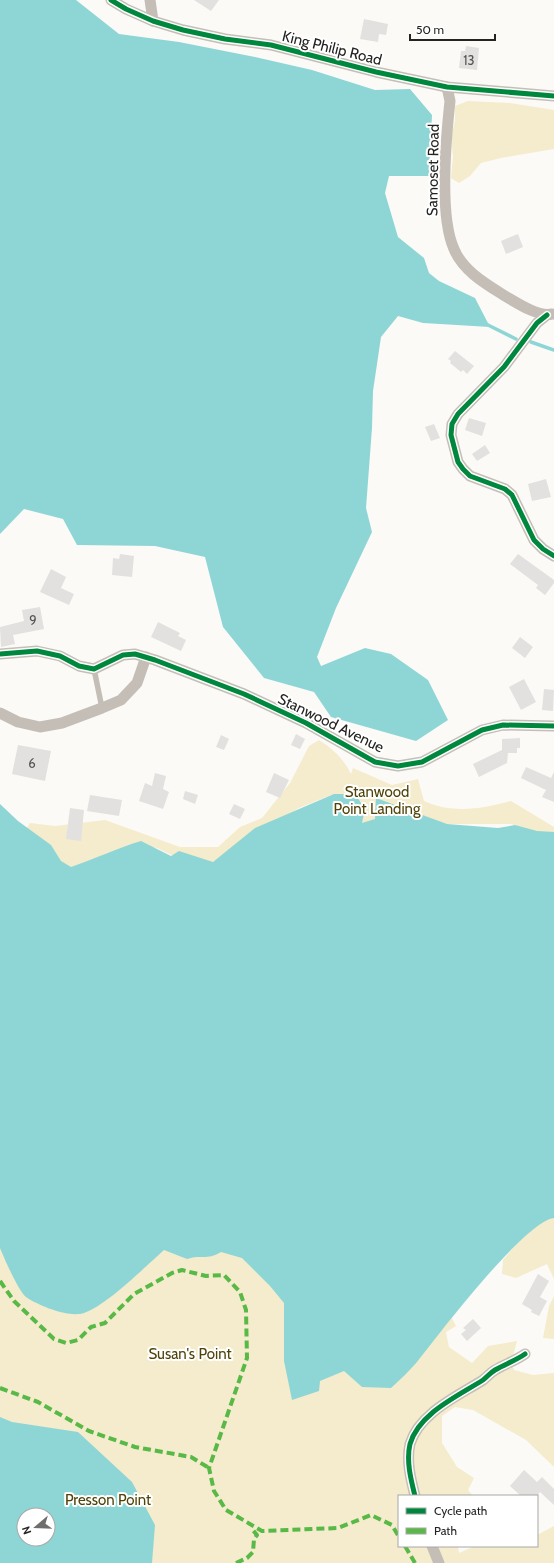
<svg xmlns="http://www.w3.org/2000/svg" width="554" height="1563" font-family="Cabin,sans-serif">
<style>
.green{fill:#f4eccc;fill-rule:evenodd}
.water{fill:#8ed6d5;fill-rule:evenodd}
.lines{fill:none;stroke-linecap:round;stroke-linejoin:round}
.stream{stroke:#8ed6d5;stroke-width:3.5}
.building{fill:#e2e1df}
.lane{stroke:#c5beb6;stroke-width:5.5}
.street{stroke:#c5beb6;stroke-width:11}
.quiet{stroke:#58b947;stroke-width:4;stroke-dasharray:8 4;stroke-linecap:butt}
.cycleway-casing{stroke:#fff;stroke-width:8}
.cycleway{stroke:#00873e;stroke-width:5}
.labels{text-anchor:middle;stroke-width:4;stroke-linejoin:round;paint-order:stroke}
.number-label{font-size:13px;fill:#535250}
.street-label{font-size:15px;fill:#232321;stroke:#fff}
.park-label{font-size:15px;fill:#504307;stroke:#fff}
</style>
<rect width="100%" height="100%" fill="#fbfaf7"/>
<g class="green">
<polygon points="468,101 510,103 554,110 554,149 501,158 481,163 470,176 459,183 451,178 453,156 451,137 455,121 455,106"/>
<path d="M319,740C334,750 343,758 351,774L353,768L392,785L418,779L424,801C453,814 481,809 511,801L554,827V833H541L511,824H359L343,803L331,795L299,808L213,862H186L157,848L134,845L66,869L22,836L30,823L55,826L105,820L180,847H218L240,827L262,818L290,783L309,746Z"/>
<path d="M0,1217L151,1250L224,1248L444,1303L456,1326L446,1332L449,1347L472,1363L488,1346L517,1341L511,1363L514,1370L533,1375L554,1373V1467L526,1440L473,1410L455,1407L442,1416V1443L457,1467L474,1478L468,1490L473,1496H399V1546H458L459,1553L475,1546H537V1535L554,1526V1563H0ZM24,1515H48V1539H24Z"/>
<path d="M554,1218V1279L547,1264L516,1278L502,1274L503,1260C516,1245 533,1221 554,1218Z"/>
<polygon points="554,1296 554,1339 543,1338 549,1306"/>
</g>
<g class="water">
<polygon points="0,0 76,0 119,34 179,42 255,57 312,70 375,90 410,89 432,115 429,176 389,176 385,193 398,237 424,258 429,273 439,281 475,298 490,327 423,323 398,316 381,337 373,391 372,428 366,508 372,532 336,608 317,657 321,666 365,648 391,654 428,680 448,720 416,741 331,717 314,692 264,678 223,627 205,557 155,546 77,545 63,519 24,509 0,534"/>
<path d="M334,794H355L365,809L362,823L375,819L376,798L447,824L498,828L515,825L537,831L554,832V1218C524,1222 439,1334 417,1362C409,1371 400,1380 391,1388L362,1387L344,1371L320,1381L319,1391L292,1400L284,1361V1303L270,1286L242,1258L221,1252C206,1261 202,1254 187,1259L164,1250C145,1267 107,1305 84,1313C69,1318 39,1306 26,1297C19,1292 4,1258 0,1248V804L18,821L51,845L61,861L71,867C95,859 117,848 141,841L171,856L179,851L213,862L255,828Z"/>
<path d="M0,1417L12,1422L78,1432L132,1482L155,1525L152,1563H0ZM24,1515H48V1539H24Z"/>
</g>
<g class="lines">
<g class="stream">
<polyline points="486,324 516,339"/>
<polyline points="531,342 554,350"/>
</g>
</g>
<g class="building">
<polygon points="194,0 219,0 211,11"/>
<polygon points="364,19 388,24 386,35 379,34 378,42 360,39"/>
<polygon points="466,46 479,48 477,70 459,68 461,51 465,51"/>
<polygon points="518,234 523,247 506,254 501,241"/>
<polygon points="455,351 474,366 467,374 463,370 461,372 450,363 451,361 448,359"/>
<polygon points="469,418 486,423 482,436 465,430"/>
<polygon points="434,424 440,438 431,441 425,427"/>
<polygon points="485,445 490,453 477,461 472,454"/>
<polygon points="546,479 551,497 532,501 528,484"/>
<polygon points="120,554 134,556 132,577 112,575 113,558 119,559"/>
<polygon points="518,554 554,580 554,583 545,595 536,588 538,585 510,564"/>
<polygon points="51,569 66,577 61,588 74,594 69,605 40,592"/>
<polygon points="40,607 44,629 13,635 15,644 1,647 0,627 24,621 22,610"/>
<polygon points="158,622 180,633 178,636 186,640 181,651 151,637"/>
<polygon points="520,637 533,647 525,658 512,648"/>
<polygon points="524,679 536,702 521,710 509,687"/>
<polygon points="544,689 554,690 553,711 542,710"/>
<polygon points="296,734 305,739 300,749 291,745"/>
<polygon points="221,735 229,739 224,750 216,747"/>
<polygon points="520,738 520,748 517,748 517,753 508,753 507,763 479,777 473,764 502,750 502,739"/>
<polygon points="18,745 51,751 45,781 12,774"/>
<polygon points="526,767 551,778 554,772 554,802 542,797 546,790 521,778"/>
<polygon points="155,773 166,776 163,789 169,792 163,809 139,801 145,783 152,786"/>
<polygon points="274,773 289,780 280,798 266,792"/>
<polygon points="185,791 198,795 195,804 183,799"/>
<polygon points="90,795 122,800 119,816 87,811"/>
<polygon points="234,804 245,809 240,819 229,814"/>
<polygon points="70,808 84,810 81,841 66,839"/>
<polygon points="538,1274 549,1281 540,1297 547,1301 539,1316 531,1312 532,1310 522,1304"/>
<polygon points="473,1319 481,1328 467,1341 461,1334 466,1330 463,1328"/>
<polygon points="524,1470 537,1482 542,1477 554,1489 554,1505 540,1492 537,1496 521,1496 510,1486"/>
</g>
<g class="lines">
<polyline class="lane" points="94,669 102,708"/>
<g class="street">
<polyline points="111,0 126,9 153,21 183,30 225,39 271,45 376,72 447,87 554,96"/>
<polyline points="150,0 153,21"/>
<path d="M447,87L450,101C446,138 439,216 454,249C463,271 486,284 505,296C517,303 538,317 552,314"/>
<polyline points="547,315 537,323 504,367 458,414 452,424 451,435 458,462 463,469 470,476 505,489 512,495 534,540 543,549 554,556"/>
<polyline points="0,654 37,651 60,656 79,666 94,669 123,655 135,654 155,660 244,694 306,723 375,762 398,766 422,762 482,730 503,725 554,726"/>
<polyline points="0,713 18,722 40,727 62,723 102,708 121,700 137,683 146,657"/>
<path d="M415,1496C411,1480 406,1461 410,1444C419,1413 458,1396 483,1380C487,1377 490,1373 495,1370C505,1364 515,1361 525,1354"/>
<polyline points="432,1546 439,1563"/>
</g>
<g class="quiet">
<polyline points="0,1281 14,1301 54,1339 66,1343 78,1340 91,1327 105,1323 134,1294 172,1273 182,1270 206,1276 224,1275 240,1292 246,1310 247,1358 209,1468 214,1491 226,1510 262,1531 338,1528 371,1515 392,1525 399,1537"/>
<polyline points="0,1388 38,1402 89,1431 135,1447 191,1457 209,1468"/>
<polyline points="405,1546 415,1563"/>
<polyline points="236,1563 247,1558 253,1552 254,1539 257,1535 251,1528"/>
</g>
<defs>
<g id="cycleway">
<polyline points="111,0 126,9 153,21 183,30 225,39 271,45 376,72 447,87 554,96"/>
<polyline points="547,315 537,323 504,367 458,414 452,424 451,435 458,462 463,469 470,476 505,489 512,495 534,540 543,549 554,556"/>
<polyline points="0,654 37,651 60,656 79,666 94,669 123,655 135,654 155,660 244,694 306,723 375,762 398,766 422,762 482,730 503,725 554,726"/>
<path d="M415,1496C411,1480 406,1461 410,1444C419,1413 458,1396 483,1380C487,1377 490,1373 495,1370C505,1364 515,1361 525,1354"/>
</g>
</defs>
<use href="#cycleway" class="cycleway-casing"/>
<use href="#cycleway" class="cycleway"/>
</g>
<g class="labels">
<g class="number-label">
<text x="469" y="65">13</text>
<text x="33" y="625">9</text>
<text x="32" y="768">6</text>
</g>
<g class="street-label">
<text transform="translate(332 48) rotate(14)" y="5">King Philip Road</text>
<text transform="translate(433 170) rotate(-89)" y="5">Samoset Road</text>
<text transform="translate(331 723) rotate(26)" y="5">Stanwood Avenue</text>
</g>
<g class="park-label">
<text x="377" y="797">Stanwood<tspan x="377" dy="17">Point Landing</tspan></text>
<text x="190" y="1359">Susan's Point</text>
<text x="108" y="1505">Presson Point</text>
</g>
</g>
<rect x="398" y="1495" width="140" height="52" fill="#ffffff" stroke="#a7a7a6"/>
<rect x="406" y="1508" width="20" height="6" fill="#00873e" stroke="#a7a7a6"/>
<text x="434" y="1515" font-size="12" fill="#232321">Cycle path</text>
<rect x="406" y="1528" width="20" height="6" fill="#58b947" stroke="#a7a7a6"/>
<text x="434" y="1535" font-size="12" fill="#232321">Path</text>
<g transform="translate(36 1527) rotate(251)"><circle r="19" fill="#ffffff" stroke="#a7a7a6"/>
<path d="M0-3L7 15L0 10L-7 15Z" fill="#6f6e6c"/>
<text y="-6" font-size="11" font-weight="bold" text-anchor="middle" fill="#232321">N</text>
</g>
<path d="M410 34v6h85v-6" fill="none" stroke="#232321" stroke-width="2"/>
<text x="416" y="34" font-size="12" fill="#232321" stroke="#ffffff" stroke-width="3" paint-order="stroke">50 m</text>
</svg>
